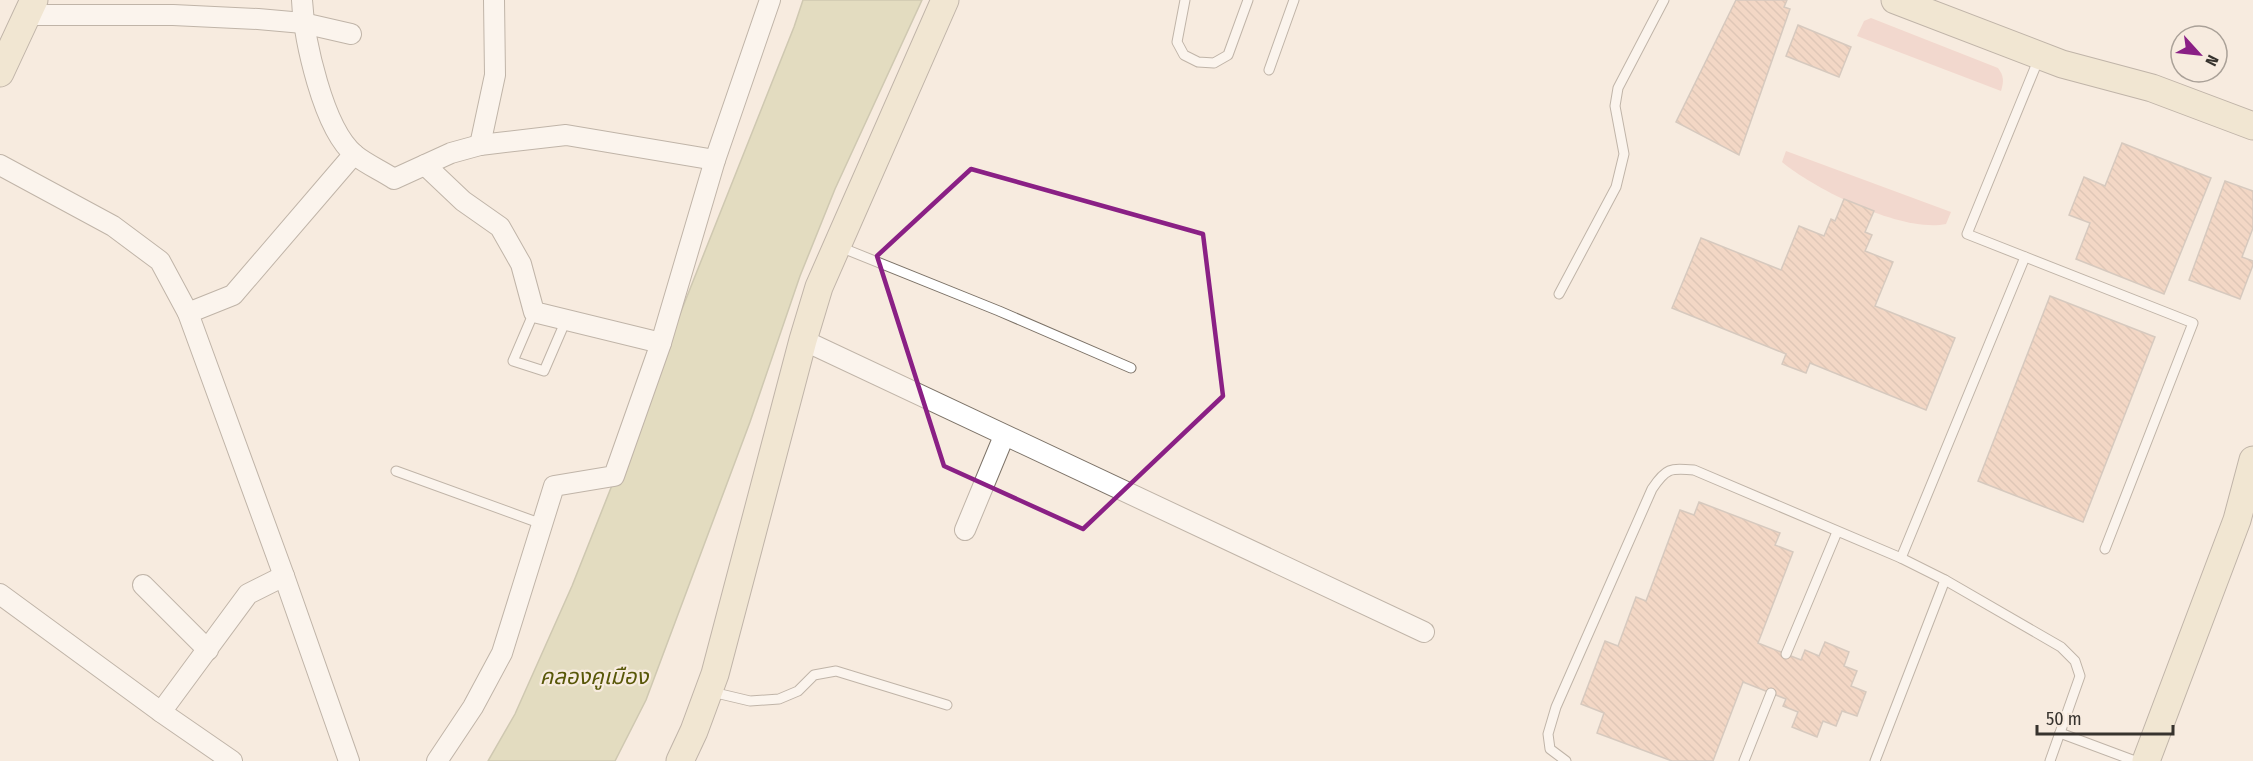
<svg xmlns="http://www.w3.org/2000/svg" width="2253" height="761" font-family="'Fira Sans Condensed','Noto Sans Thai',sans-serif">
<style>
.grass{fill:#ecc1ba}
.water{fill:#c9ca9b;stroke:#9d9d7a;stroke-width:1.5}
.building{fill:url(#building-back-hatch);stroke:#aea098;stroke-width:1.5}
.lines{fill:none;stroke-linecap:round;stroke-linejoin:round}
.lane-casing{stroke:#7c7267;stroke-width:11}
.street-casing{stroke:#7c7267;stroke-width:22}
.secondary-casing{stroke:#7c7267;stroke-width:29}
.lane{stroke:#fff;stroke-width:9}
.street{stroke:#fff;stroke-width:20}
.secondary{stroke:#e9dfc4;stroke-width:27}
.marked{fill:none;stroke:#8a2085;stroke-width:4.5;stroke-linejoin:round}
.labels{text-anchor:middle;stroke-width:4.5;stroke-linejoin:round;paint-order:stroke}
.water-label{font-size:22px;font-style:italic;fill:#585708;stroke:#f7ebdf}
</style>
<defs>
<pattern id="building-back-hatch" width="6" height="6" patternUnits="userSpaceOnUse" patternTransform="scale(1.5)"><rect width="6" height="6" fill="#edbfa6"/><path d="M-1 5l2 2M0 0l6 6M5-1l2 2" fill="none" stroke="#c19c88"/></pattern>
</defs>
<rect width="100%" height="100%" fill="#f7ebdf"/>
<g class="grass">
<path d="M1871,18L1998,68C2004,76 2004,81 2001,91L1857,36L1864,21Z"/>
<path d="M1786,151L1951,212L1946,224C1902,233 1816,190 1782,162Z"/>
</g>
<polygon class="water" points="803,0 922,0 835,189 800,276 750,422 646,700 615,761 488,761 515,714 572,586 794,27"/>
<g class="building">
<polygon points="1736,0 1787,0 1784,7 1790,9 1739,155 1676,122"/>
<polygon points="1798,25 1851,47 1839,77 1786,56"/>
<polygon points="2122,143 2211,178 2164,294 2076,259 2090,223 2069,215 2084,177 2105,186"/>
<polygon points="2225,181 2253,191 2253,228 2242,257 2253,261 2253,265 2240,299 2189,280"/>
<polygon points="1844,199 1874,211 1865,232 1872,235 1865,251 1893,262 1875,306 1955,338 1926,410 1810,363 1806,373 1782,364 1786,354 1672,308 1701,238 1781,270 1799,226 1824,236 1831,219 1835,221"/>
<polygon points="2050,296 2155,337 2083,522 1978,481"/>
<polygon points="1699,502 1780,533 1775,545 1793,552 1758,643 1801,660 1805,650 1819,656 1825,642 1849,652 1844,666 1857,671 1851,686 1866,692 1857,716 1842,711 1836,726 1823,721 1817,737 1792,727 1798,712 1783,706 1786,699 1743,682 1713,761 1672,761 1597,733 1604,713 1581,704 1605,641 1618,646 1636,597 1646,601 1680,510 1694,515"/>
</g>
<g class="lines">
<defs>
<g id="lane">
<polyline points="1185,0 1177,42 1184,55 1198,62 1214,63 1228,55 1248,0"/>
<polyline points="2039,58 1967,234 2193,323 2105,549"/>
<polyline points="1269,70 1294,0"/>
<polyline points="840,247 999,311 1131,368"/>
<polyline points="1559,294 1616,187 1624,154 1615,106 1618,88 1664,0"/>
<polyline points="534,312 513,361 544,371 566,320"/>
<polyline points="396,471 542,524"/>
<polyline points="1901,558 2025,257"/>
<polyline points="1945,580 2061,647 2075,661 2080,676 2050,761"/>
<polyline points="1786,654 1837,532"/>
<polyline points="712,692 750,701 779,699 798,691 814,675 836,671 947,705"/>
<polyline points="2060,733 2135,761"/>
<path d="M1566,761L1550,749L1548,734L1556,707L1652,489C1666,468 1670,468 1694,470L1901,558L1945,580L1875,761"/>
<polyline points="1744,761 1771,693"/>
</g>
<g id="street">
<path d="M302,0C304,39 323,129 355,155C366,164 382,171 394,179L451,153L480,145L566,135L715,160"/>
<polyline points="27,15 173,15 258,19 303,23 351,34"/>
<polyline points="480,145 495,75 494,0"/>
<polyline points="0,165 113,226 160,261 188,313 284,576 349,761"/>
<polyline points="425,165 463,201 500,227 521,264 534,312 661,343"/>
<polyline points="188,313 233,295 354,154"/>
<polyline points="803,340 1424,632"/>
<polyline points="965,530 1004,436"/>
<polyline points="143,585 208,650"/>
<polyline points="0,594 161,712 232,761"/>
<polyline points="161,712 248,594 284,576"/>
<polyline points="437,761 473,707 502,653 554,486 614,476 661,343 715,160 770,0"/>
</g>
<g id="secondary">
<polyline points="1895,0 2062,64 2152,88 2253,126"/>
<polyline points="0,73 34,0"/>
<polyline points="680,761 694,731 715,674 803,340 819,287 945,0"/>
<polyline points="2146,761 2237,520 2253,460"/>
</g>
</defs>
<use href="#lane" class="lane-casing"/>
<use href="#street" class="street-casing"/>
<use href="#secondary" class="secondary-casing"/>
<use href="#lane" class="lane"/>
<use href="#street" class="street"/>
<use href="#secondary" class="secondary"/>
</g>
<path d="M0 0H2253V761H0ZM971,169L1203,234L1223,396L1083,529L944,466L877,256Z" fill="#f7ebdf" fill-opacity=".55" fill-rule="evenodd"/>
<path class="marked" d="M971,169L1203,234L1223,396L1083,529L944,466L877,256Z"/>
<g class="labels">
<g class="water-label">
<text x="594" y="684">คลองคูเมือง</text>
</g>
</g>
<g transform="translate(2199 54) rotate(117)"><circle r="28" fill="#f7ebdf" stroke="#aaa198" stroke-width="1.5"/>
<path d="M0-4.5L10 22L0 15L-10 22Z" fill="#8a2085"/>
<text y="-9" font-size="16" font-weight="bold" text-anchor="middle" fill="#37332e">N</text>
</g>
<path d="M2037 725v9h136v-9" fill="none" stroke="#37332e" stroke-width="3"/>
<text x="2046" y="725" font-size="18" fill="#37332e" stroke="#f7ebdf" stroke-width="4.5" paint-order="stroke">50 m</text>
</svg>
